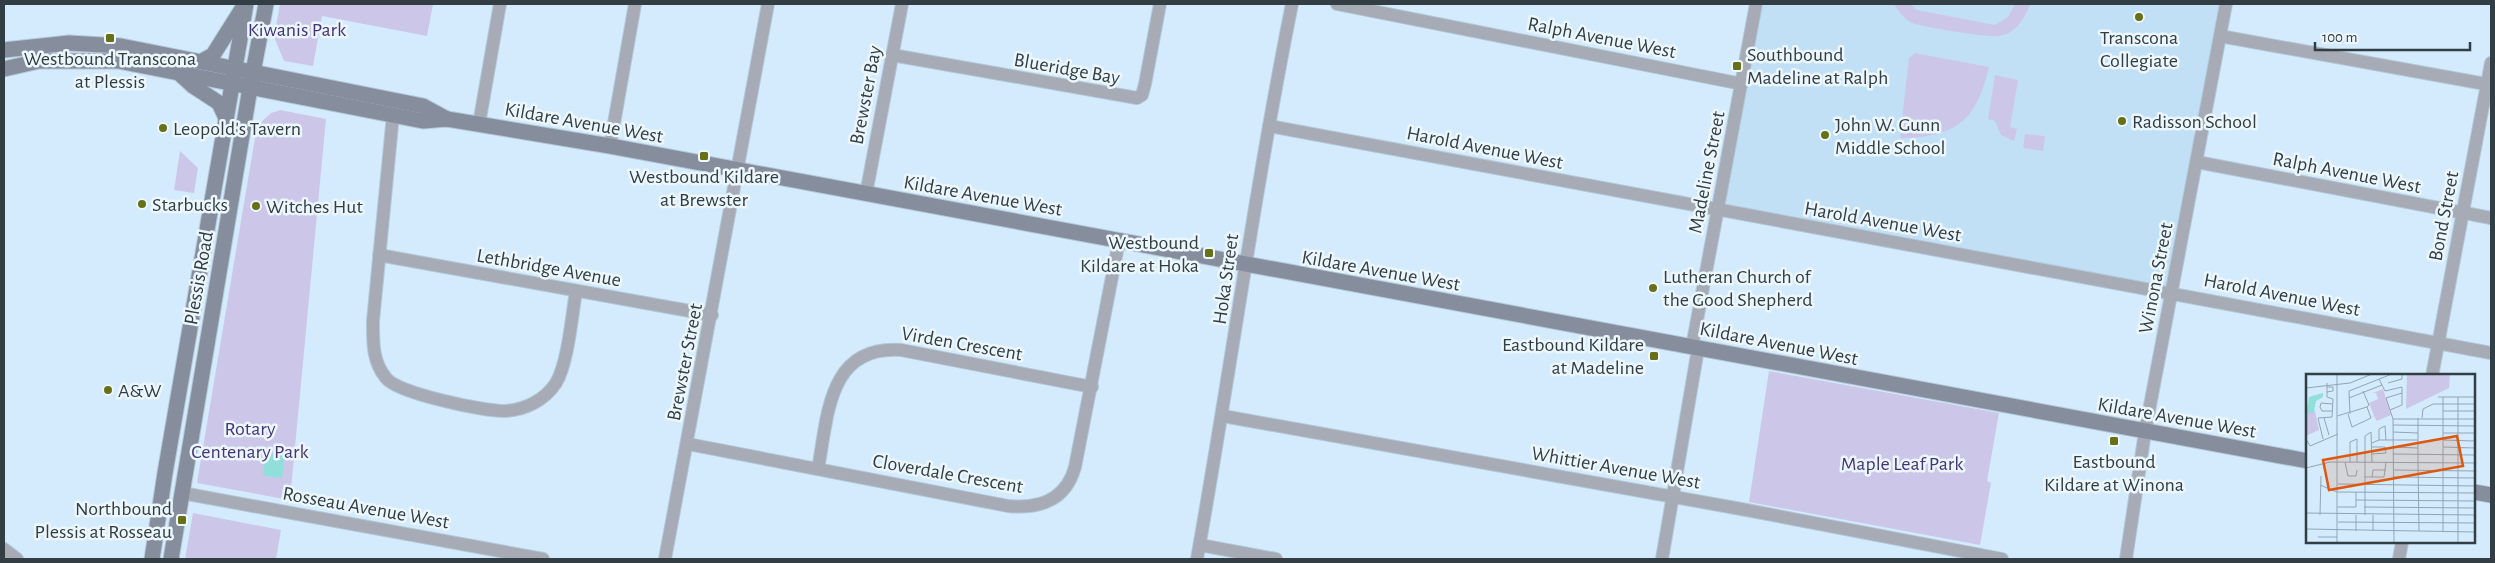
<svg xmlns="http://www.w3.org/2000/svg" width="2495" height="563" font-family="'Alegreya Sans',sans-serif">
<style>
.built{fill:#c1e0f6}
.green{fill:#ccc7e9}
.water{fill:#90dfda}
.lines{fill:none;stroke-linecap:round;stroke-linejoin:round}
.street-casing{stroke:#b3c8d8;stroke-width:14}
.secondary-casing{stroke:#b3c8d8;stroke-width:17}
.street{stroke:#a6abb5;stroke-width:12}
.secondary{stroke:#868d9d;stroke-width:15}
.poi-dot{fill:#676f17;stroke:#ecf6fd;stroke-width:2}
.labels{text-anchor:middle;stroke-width:5;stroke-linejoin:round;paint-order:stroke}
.park-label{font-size:20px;fill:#453577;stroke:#ecf6fd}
.street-label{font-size:20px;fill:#333d44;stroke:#ecf6fd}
.poi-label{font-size:20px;fill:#333d44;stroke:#ecf6fd;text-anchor:start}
.inset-road{fill:none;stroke:#93a5b3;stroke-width:1}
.view{fill:#df580f;fill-opacity:0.15;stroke:#df580f;stroke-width:2.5}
.inset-edge{fill:none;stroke:#333d44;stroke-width:2.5}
</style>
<rect width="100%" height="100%" fill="#d3ebfd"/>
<polygon class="built" points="1756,4 2226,4 2171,292 1718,210"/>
<g class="green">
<polygon points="280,4 433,4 427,36 322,16 313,66 284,61 274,37"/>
<path d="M1894,4H1910L1917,10L1995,25L2008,17L2015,4H2030C2025,18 2016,33 2000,36C1991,38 1921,27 1912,23C1904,19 1898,11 1894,4Z"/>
<path d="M1915,53L1989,67C1980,104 1968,130 1927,136C1918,137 1909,139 1900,138L1909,58Z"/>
<polygon points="1995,75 2018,80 2010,127 2017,129 2014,141 2001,135 1995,121 1988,119"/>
<polygon points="280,110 326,119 290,500 197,483 257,126 271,113"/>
<polygon points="2025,134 2045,136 2043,151 2023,148"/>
<polygon points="180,151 198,168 194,193 174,190"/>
<polygon points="1769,371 1999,413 1987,481 1991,483 1980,545 1749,502"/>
<polygon points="193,513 281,530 276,559 185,559"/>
</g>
<polygon class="water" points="265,453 285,455 282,478 263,476"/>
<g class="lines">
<defs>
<g id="street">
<polyline points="1337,4 1742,84"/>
<polyline points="2220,36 2491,85"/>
<polyline points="892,55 1137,98 1142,95 1145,84 1160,4"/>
<path d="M393,115L373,321C373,341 372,361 386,378C399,394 484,411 505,411C525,410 545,400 556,383C568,363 572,315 576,291"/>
<polyline points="479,124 500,4"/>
<polyline points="1269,126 2491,353"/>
<polyline points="610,146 635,4"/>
<polyline points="2197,162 2491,218"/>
<polyline points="866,194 902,4"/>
<polyline points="379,255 712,315"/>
<polyline points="1692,347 1756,4"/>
<polyline points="2432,376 2491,63"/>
<polyline points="1223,416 1741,509 2002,559"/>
<path d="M688,444L1008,506C1040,509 1066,500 1075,467L1119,241"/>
<path d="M818,469C828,415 828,345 901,350L1092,387"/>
<polyline points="182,493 543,559"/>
<polyline points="1200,545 1276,559"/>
<polyline points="4,549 17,559"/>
<polyline points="665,559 768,4"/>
<path d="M1197,559C1230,374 1255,188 1292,4"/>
<polyline points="1662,559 1698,349"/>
<polyline points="2126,559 2145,432 2226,4"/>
<polyline points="2399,559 2402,542"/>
</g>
<g id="secondary">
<polyline points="4,50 69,43 121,46 423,106 447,119"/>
<polyline points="202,61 213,55 242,9"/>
<polyline points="4,69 39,61 118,61 423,121 447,119 610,146 2308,461"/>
<polyline points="181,75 193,86 219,103 226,118"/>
<polyline points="2474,492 2491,495"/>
<polyline points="152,559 165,473 246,4"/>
<polyline points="171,559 250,88 266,4"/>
</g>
</defs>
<use href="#street" class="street-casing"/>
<use href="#secondary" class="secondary-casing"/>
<use href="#street" class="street"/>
<use href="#secondary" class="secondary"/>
</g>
<g class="poi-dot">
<circle cx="2139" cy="17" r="5"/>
<rect x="105" y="33" width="10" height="10" rx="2.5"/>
<rect x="1732" y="61" width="10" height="10" rx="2.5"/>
<circle cx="2122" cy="121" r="5"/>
<circle cx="163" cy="128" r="5"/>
<circle cx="1825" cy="135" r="5"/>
<rect x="699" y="151" width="10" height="10" rx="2.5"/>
<circle cx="142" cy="204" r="5"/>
<circle cx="256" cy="206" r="5"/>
<rect x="1204" y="248" width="10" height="10" rx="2.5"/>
<circle cx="1653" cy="288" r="5"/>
<rect x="1649" y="351" width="10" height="10" rx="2.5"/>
<circle cx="108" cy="390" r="5"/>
<rect x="2109" y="436" width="10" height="10" rx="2.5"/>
<rect x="177" y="515" width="10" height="10" rx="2.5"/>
</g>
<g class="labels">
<g class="park-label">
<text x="297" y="36">Kiwanis Park</text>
<text x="250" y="435">Rotary<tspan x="250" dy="23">Centenary Park</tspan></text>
<text x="1902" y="470">Maple Leaf Park</text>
</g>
<g class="street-label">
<text transform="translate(1602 37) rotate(11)" y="7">Ralph Avenue West</text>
<text transform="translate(1067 68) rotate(10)" y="7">Blueridge Bay</text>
<text transform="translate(865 95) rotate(-79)" y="7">Brewster Bay</text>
<text transform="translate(584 122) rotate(10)" y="7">Kildare Avenue West</text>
<text transform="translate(1485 147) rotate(11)" y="7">Harold Avenue West</text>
<text transform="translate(1706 172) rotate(-79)" y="7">Madeline Street</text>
<text transform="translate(2347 172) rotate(11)" y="7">Ralph Avenue West</text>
<text transform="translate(983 195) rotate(10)" y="7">Kildare Avenue West</text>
<text transform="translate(2443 216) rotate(-79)" y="7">Bond Street</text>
<text transform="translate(1883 221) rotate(10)" y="7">Harold Avenue West</text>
<text transform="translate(549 267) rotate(10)" y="7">Lethbridge Avenue</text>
<text transform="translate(1381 270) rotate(10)" y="7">Kildare Avenue West</text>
<text transform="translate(198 278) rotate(-80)" y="7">Plessis Road</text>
<text transform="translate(2155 278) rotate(-79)" y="7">Winona Street</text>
<text transform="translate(1225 279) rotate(-82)" y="7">Hoka Street</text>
<text transform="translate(2282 294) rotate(11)" y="7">Harold Avenue West</text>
<text transform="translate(962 343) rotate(10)" y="7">Virden Crescent</text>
<text transform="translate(1779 343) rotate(11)" y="7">Kildare Avenue West</text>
<text transform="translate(684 362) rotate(-79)" y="7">Brewster Street</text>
<text transform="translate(2177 417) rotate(10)" y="7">Kildare Avenue West</text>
<text transform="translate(1616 467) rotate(10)" y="7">Whittier Avenue West</text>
<text transform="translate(948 473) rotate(10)" y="7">Cloverdale Crescent</text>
<text transform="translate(366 507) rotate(10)" y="7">Rosseau Avenue West</text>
</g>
<g class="poi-label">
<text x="2139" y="44" text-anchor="middle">Transcona<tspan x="2139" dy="23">Collegiate</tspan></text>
<text x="1747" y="61">Southbound<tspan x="1747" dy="23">Madeline at Ralph</tspan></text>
<text x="110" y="65" text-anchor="middle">Westbound Transcona<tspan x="110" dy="23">at Plessis</tspan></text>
<text x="2132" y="128">Radisson School</text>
<text x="1835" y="131">John W. Gunn<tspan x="1835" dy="23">Middle School</tspan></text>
<text x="173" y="135">Leopold's Tavern</text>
<text x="704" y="183" text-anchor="middle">Westbound Kildare<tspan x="704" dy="23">at Brewster</tspan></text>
<text x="152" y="211">Starbucks</text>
<text x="266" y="213">Witches Hut</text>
<text x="1199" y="249" text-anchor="end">Westbound<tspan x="1199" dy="23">Kildare at Hoka</tspan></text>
<text x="1663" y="283">Lutheran Church of<tspan x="1663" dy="23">the Good Shepherd</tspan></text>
<text x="1644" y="351" text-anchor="end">Eastbound Kildare<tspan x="1644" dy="23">at Madeline</tspan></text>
<text x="118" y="397">A&amp;W</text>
<text x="2114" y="468" text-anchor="middle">Eastbound<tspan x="2114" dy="23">Kildare at Winona</tspan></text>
<text x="172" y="515" text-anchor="end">Northbound<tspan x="172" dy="23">Plessis at Rosseau</tspan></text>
</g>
</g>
<g transform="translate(2306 374)">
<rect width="169" height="169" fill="#d3ebfd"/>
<path d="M101,0H144L143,14L100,35ZM77,15L85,41L71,47L68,42L65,43L68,41L63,29L72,25L70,19H67ZM9,37L13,56L0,62V40Z" fill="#ccc7e9"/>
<path d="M17,19V23L10,27L8,38L0,40L3,23Z" fill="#90dfda"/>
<path class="inset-road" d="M73,5L79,17L96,13V31L84,36M82,9L96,5V0M0,14L44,9L66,0M57,17L63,31L61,33M21,18L27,17V13H21M132,23H169M43,24L76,11M26,37H16L14,33L15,29L26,30M137,37H169M42,40L46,53L65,44L61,33M44,40L43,17L86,0M31,42L61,33M18,44L23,61M116,44L117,35L127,30H169M87,45H169M87,51L169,52M87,58L112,59M137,59H169M0,65L4,72L32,60M17,65L12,44L26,43L27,25L21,23V9M73,66V55L79,52L80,66M137,66L169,67M66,69L73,66H112M87,73L112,74M137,73L169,74M66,80L80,79L79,73H66M87,80L169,81M39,88L42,102H50L51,96M44,88V68L51,65V88M112,88L113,157M112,88V44M0,94L24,88L169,89M87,96L169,97M58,103H78L80,88M66,103L67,96H80M87,103L169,104M32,110L169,112M14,111L31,118L169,119M50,126L169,127M31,133H50V118M58,133L169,134M0,139L169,141M14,141L15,102M50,141V157M59,141V62L65,58L66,88M67,141V157M32,148L169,149M0,155L169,158M137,158V23M12,163H31M31,169V0M88,169L87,45L80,24L96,19M152,169V23"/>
<path class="view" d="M151,62L157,92L23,116L17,86Z"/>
<rect width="169" height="169" class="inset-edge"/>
</g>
<rect width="2495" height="563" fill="none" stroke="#333d44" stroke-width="10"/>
<path d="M2315 42v8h155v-8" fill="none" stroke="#333d44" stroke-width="2.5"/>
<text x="2322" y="42" font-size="15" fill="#333d44" stroke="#ecf6fd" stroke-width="4" paint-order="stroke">100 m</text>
</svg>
